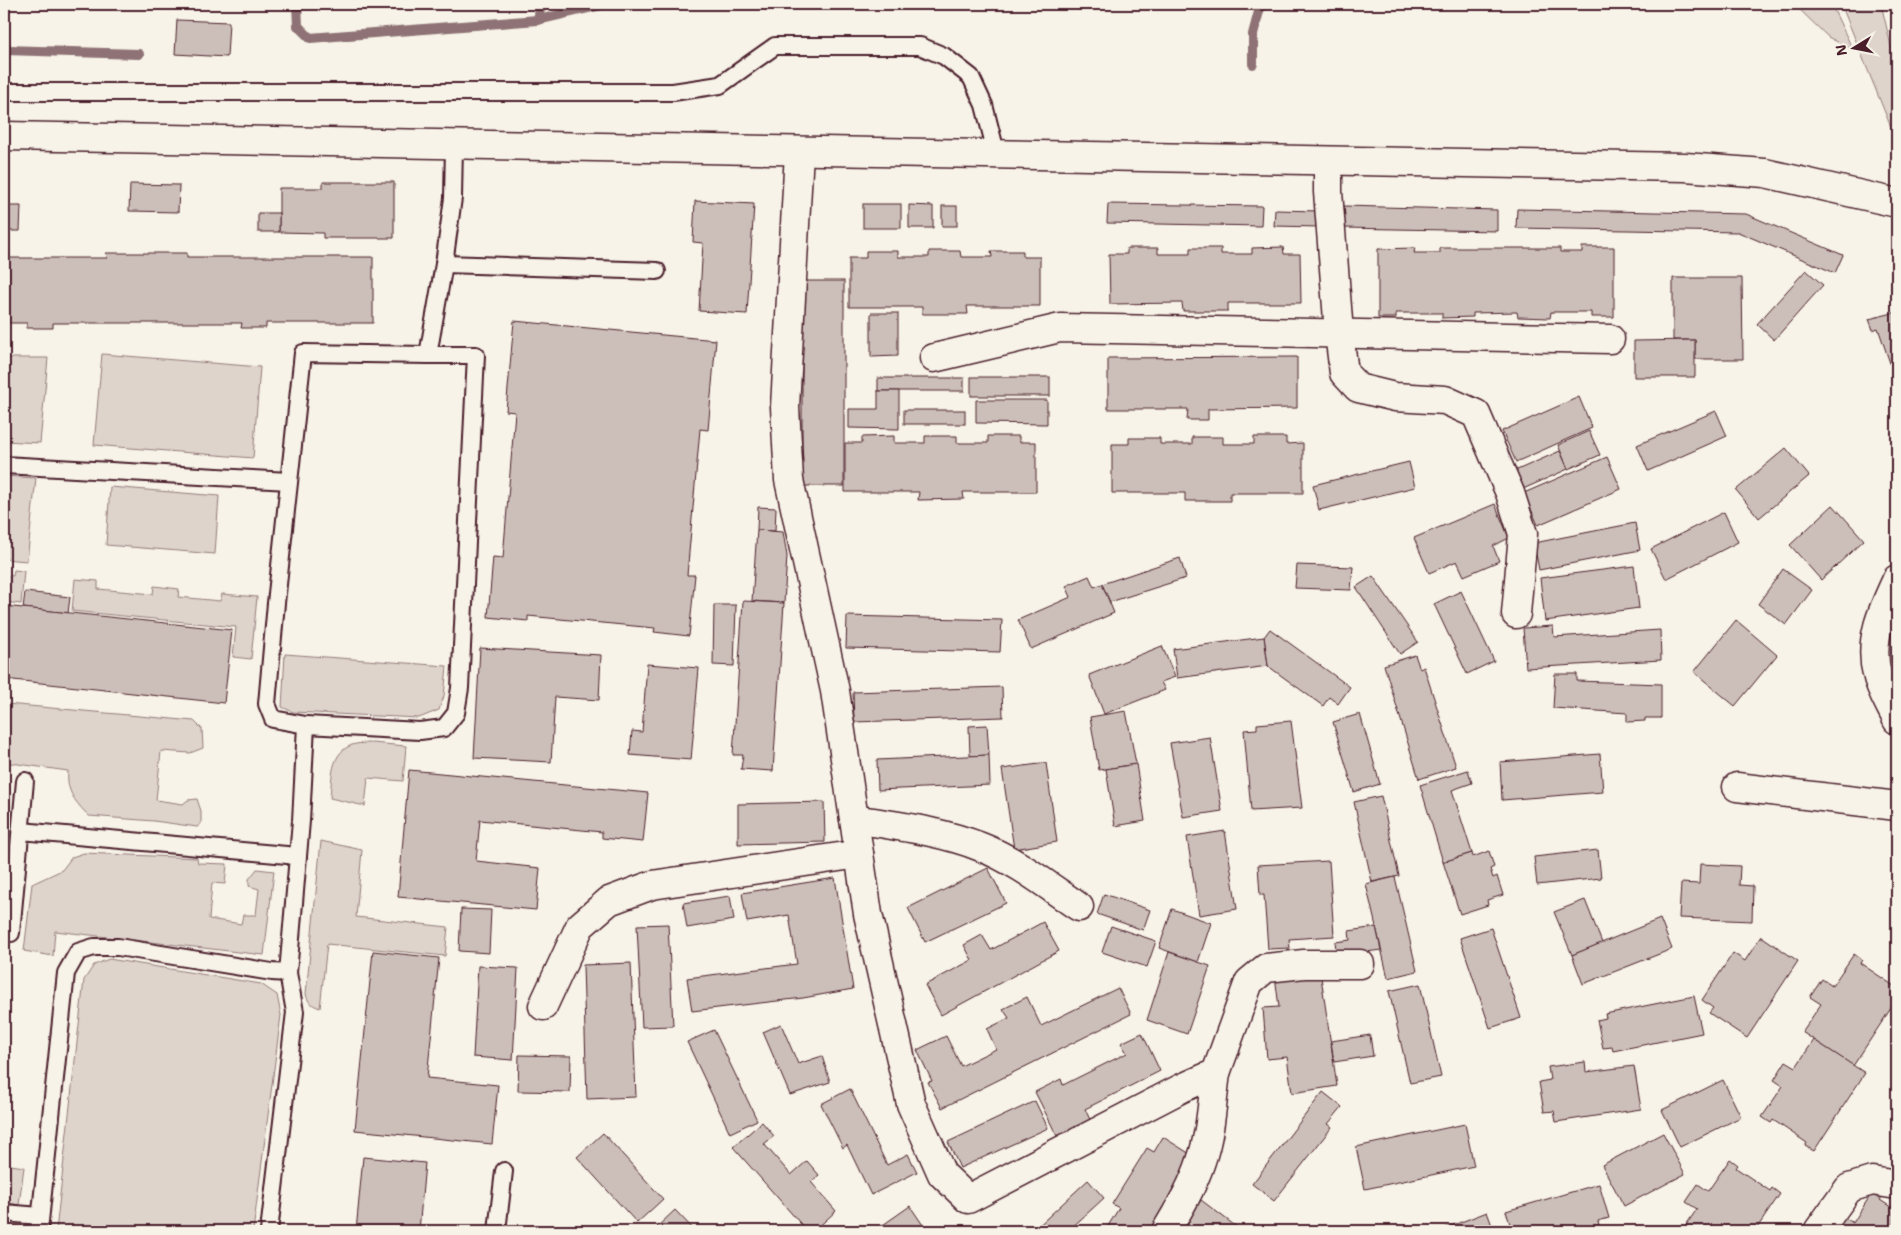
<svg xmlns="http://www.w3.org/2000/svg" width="1901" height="1235" font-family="'Shantell Sans',sans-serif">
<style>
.green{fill:#ded4cc;stroke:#947a7c}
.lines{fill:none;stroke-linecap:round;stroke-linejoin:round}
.stream{stroke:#8e7275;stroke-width:10}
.building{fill:#ccbfb9;stroke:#4a1f2b}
.lane-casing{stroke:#4a1f2b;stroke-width:20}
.street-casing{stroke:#4a1f2b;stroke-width:31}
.secondary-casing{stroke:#4a1f2b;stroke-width:31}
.lane{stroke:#f7f3e8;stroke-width:16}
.street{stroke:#f7f3e8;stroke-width:28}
.secondary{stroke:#f7f3e8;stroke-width:28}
</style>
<rect width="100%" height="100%" fill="#f7f3e8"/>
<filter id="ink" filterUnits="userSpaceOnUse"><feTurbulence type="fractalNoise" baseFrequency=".02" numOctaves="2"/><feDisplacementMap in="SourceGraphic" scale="10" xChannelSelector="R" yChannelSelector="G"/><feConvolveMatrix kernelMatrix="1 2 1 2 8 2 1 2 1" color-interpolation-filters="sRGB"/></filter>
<g filter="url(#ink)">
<g class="green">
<polygon points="1794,4 1831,4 1853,50 1828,37"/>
<polygon points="1841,4 1881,4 1897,71 1897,142"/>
<polygon points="102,354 260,367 253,458 94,445"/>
<polygon points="4,358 48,358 40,443 4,441"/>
<polygon points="4,476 36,478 27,561 4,559"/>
<polygon points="110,487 219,496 215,554 106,545"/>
<polygon points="14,570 24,571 21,604 4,602 4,575 13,576"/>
<polygon points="75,579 98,581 98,589 153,594 154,586 179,589 178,597 220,601 222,594 257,597 251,659 233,657 236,627 72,611"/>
<polygon points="285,654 447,666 444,696 439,710 419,718 293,712 282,707"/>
<path d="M7,704L194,721L202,729L203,748L190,753L161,751L156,800L183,804L188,800L197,799L201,811V824L197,827L154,821L89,816C75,802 66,791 68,771L4,762V734Z"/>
<path d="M372,743L406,746L403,781L368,778L365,806L330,798C332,779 330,753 352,745C358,743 366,743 372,743Z"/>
<path d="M321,841L362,850L356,917L448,927L445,956L327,944L320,1008C312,1005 308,1003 306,994Z"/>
<polygon points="84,853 197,858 198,863 227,864 225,884 212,883 209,919 241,924 243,915 256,915 259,889 249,886 249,879 257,869 274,871 264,955 55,931 53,956 24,951 32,884 62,870 72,857"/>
<polygon points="109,959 261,984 277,995 281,1015 253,1231 56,1231 84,980 94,965"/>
<polygon points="4,1164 24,1167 19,1205 4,1202"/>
</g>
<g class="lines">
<g class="stream">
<polyline points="297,4 298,26 310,38 538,20 606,4"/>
<polyline points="538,20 541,4"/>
<polyline points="4,50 139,54"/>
<polyline points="1253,64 1253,34 1261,4"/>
</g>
</g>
<g class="building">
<polygon points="177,20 229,22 227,57 175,54"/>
<polygon points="323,182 394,182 394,238 323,238 323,233 279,232 279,188 323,188"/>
<polygon points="130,184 179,185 178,212 129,211"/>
<polygon points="695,201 754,204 747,314 699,311 703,243 693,242"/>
<rect x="863" y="204" width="38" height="24"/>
<polygon points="1108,204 1262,206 1261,226 1107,223"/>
<polygon points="909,205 933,206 933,228 909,228"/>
<polygon points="4,206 21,206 20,231 4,231"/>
<rect x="942" y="206" width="15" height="20"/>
<polygon points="1344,206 1497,210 1497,231 1343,228"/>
<polygon points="1517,209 1746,214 1843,255 1835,273 1738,232 1516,228"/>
<polygon points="1275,210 1320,211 1320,227 1274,226"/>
<rect x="258" y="213" width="21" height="19"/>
<polygon points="1283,247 1284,254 1300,254 1301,303 1228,303 1228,311 1183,311 1182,303 1110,304 1109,254 1127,254 1127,248 1158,248 1158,254 1190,254 1190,248 1221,248 1221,254 1252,254 1252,248"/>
<polygon points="1582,247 1614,247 1614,317 1591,317 1591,312 1551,312 1550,318 1518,317 1517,312 1473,313 1473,317 1442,318 1442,313 1396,313 1396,318 1378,318 1378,249 1415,248 1414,253 1440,253 1440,248 1560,248 1560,252 1582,252"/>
<polygon points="866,251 898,251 898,257 929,257 929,251 960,251 961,257 992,257 991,251 1023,251 1023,257 1040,257 1040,306 967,306 968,314 922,314 922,307 849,307 849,258 866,258"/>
<polygon points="106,253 187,253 187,257 373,257 373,323 266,323 266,328 241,328 242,323 53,323 53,328 26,328 27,323 4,323 4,258 107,258"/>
<polygon points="1806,270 1823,285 1774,340 1757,324"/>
<polygon points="1673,278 1742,278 1743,359 1695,359 1695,340 1673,340"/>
<rect x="802" y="281" width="42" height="205"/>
<polygon points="1897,312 1897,371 1893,372 1878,328 1873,330 1869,319"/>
<polygon points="871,313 898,313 898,356 871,357"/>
<polygon points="514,321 716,340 708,430 700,429 687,575 695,575 689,636 654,632 655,628 528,616 528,621 488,617 493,557 503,558 515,412 506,411"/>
<polygon points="1695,340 1695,377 1634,377 1634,341"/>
<polygon points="1297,357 1297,408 1208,409 1208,420 1187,420 1188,409 1108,409 1108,358"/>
<rect x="971" y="377" width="79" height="19"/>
<rect x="878" y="378" width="86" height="13"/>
<polygon points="878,391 899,391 899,429 849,428 849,409 878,409"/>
<polygon points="1579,397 1592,428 1516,462 1502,431"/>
<polygon points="976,400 1047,400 1047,424 976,423"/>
<rect x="904" y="410" width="61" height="14"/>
<polygon points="1716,411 1727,436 1648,471 1637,445"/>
<polygon points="1589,431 1600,455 1568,469 1558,445"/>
<polygon points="894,436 894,443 925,443 925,436 957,436 957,443 988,443 988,436 1019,436 1019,442 1036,442 1036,492 963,492 964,499 918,500 919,492 845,492 845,443 862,443 862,437"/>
<polygon points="1192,437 1223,437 1223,444 1254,444 1254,437 1286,437 1286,444 1303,443 1303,493 1230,493 1230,501 1185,501 1185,493 1112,493 1112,444 1129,444 1129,438 1160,438 1160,444 1192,444"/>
<polygon points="1786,448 1809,476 1759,518 1736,490"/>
<polygon points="1560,451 1568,469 1523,489 1515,471"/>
<polygon points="1607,457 1621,489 1538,525 1524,493"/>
<polygon points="1409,462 1415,487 1319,510 1313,485"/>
<polygon points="1495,504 1509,538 1493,546 1499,561 1464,576 1457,561 1429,573 1414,538"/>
<polygon points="1833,505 1864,540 1821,580 1790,545"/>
<polygon points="758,507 776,508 775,531 757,530"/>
<polygon points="1724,512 1738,542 1666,579 1651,549"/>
<polygon points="1635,523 1640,550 1539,570 1534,543"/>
<polygon points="757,530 783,532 787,556 784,603 752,601"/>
<polygon points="1180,558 1186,578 1110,602 1102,584"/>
<polygon points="1297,565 1353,567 1351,590 1295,588"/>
<polygon points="1634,566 1639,608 1545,621 1540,578"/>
<polygon points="1783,569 1812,590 1786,625 1758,604"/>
<polygon points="1089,576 1094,587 1102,584 1114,613 1031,649 1018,620 1071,597 1066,586"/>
<polygon points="1373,576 1418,642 1400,654 1356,587"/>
<polygon points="1461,591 1494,661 1467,674 1434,604"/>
<polygon points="25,592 70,597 68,613 23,608"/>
<polygon points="743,601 784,603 773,771 741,769 743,755 733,755"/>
<polygon points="714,605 736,605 734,666 713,665"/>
<polygon points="4,606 232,630 224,703 4,679"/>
<polygon points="847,616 1002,620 1000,652 846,648"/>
<polygon points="1736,620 1777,655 1735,706 1694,672"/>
<polygon points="1553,626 1554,637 1660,630 1661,660 1526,668 1523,628"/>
<polygon points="1270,629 1350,687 1338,704 1329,697 1323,706 1268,666 1264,637"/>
<polygon points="1264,637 1268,666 1177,678 1173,649"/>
<polygon points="1162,646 1175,677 1161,682 1165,690 1104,714 1089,675"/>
<polygon points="480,648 601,655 599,700 555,697 551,762 474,758"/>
<polygon points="1415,655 1420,669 1424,667 1456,767 1419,779 1384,665"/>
<polygon points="647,664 699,668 691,760 630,755 632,731 642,732"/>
<polygon points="1555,674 1577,674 1577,681 1661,684 1661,718 1645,718 1645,721 1627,722 1627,713 1553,708"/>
<polygon points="1002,687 1003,717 854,722 853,692"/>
<polygon points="1126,711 1136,764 1099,770 1090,717"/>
<polygon points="1360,714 1380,784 1354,792 1333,722"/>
<polygon points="1291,721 1302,808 1251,811 1244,730 1257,729 1257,724"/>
<polygon points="987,725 989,755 970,756 969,726"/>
<polygon points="1210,737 1222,811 1183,817 1170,743"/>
<polygon points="1600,754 1603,792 1502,800 1500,762"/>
<polygon points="989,755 990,785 878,790 877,760"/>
<polygon points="1046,763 1057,842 1014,849 1002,769"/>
<polygon points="1136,764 1145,821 1115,826 1106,769"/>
<polygon points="409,770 648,793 643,842 602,838 602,832 480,820 476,861 540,868 536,910 398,897"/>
<polygon points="1468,770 1472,783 1452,790 1472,853 1443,862 1420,785"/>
<polygon points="1381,796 1399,876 1372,882 1354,802"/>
<polygon points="824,802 825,842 738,844 738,804"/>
<polygon points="1225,831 1237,909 1199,915 1187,837"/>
<polygon points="1598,850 1601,878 1537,885 1534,857"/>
<polygon points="1489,851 1494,867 1490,869 1493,878 1497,876 1503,895 1487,900 1488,905 1460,914 1443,862 1472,853 1473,857"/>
<polygon points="1329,861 1334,936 1289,939 1290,948 1268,949 1264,895 1260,895 1258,865"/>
<polygon points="1700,864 1740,866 1739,885 1753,886 1752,921 1679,918 1681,883 1699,884"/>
<polygon points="988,868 1006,903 925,942 908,908"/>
<polygon points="1395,877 1417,971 1388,978 1366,884"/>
<polygon points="835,878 853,989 803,998 692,1011 687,978 797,964 789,915 747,922 742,893"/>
<polygon points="1104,894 1150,910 1143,930 1097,914"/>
<polygon points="730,896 734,920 687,928 683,903"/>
<polygon points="1585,900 1602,943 1572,955 1554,912"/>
<polygon points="461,909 491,910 489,953 459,951"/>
<polygon points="1172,909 1211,923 1198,962 1159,948"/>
<polygon points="1660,919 1672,949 1583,984 1572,955"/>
<polygon points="1043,922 1059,951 941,1015 925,985 972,960 964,945 982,935 991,950"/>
<polygon points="668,924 673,1026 642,1027 637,925"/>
<polygon points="1111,926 1156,941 1147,967 1102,952"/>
<polygon points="1376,927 1381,950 1337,956 1335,942 1350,940 1349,931"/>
<polygon points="1491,928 1521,1018 1490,1028 1460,938"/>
<polygon points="1761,936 1798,961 1747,1038 1709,1013 1713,1008 1702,1000 1733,953 1745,961"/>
<polygon points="373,951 439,958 427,1078 498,1085 492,1144 355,1130"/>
<polygon points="1169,952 1210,966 1187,1034 1147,1020"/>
<polygon points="1854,954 1862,960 1860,963 1894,986 1896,983 1897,984 1897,999 1853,1066 1802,1032 1821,1004 1810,997 1822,979 1832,986"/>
<polygon points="631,963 636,1097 587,1099 583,965"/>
<polygon points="478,966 518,968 513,1060 473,1057"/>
<polygon points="1320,970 1337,1086 1292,1093 1287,1057 1267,1059 1263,1008 1279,1007 1275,976"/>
<polygon points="1420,984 1441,1077 1410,1083 1389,991"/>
<polygon points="1118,988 1131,1014 942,1108 928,1082 932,1081 917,1050 946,1036 961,1066 996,1049 987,1029 1009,1018 1003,1009 1027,997 1041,1026"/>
<polygon points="1694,996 1702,1033 1613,1051 1612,1047 1603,1048 1597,1020 1606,1018 1605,1014"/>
<polygon points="781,1024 798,1064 822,1056 830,1082 790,1095 763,1032"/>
<polygon points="714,1030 757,1120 730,1133 687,1042"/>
<polygon points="1142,1033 1160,1071 1085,1109 1093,1126 1060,1142 1035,1092 1061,1079 1063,1085 1127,1053 1121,1043"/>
<polygon points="1370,1035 1373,1056 1334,1062 1331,1041"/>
<polygon points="1814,1040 1865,1073 1814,1151 1805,1146 1807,1143 1773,1120 1771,1123 1762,1117 1783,1086 1774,1080 1786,1061 1796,1067"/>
<polygon points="519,1055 571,1056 570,1092 518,1091"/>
<polygon points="1585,1062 1586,1072 1634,1066 1641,1109 1556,1122 1554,1111 1544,1112 1539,1082 1550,1080 1548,1067"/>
<polygon points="1723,1080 1741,1117 1680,1147 1662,1110"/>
<polygon points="850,1089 887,1165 908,1154 917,1172 871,1195 847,1145 843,1148 821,1104"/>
<polygon points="1323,1092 1342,1107 1328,1124 1332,1127 1274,1201 1252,1184"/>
<polygon points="1035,1101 1048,1128 960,1168 948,1142"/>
<polygon points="762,1122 774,1136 764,1144 791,1175 807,1161 819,1175 811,1182 836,1211 814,1231 807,1231 733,1147"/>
<polygon points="1465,1124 1474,1166 1365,1189 1356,1147"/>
<polygon points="603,1133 663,1199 637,1223 577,1157"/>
<polygon points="1663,1133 1685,1174 1624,1206 1602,1165"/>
<polygon points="1163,1137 1195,1157 1150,1231 1105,1231 1119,1208 1112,1204 1147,1148 1154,1152"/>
<polygon points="363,1157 425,1163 419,1231 356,1231"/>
<polygon points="1730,1159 1738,1165 1736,1168 1770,1191 1772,1188 1780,1194 1755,1231 1682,1231 1697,1209 1686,1202 1698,1184 1708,1191"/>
<polygon points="1088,1180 1104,1198 1068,1231 1033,1231"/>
<polygon points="1599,1184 1609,1218 1598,1221 1599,1225 1578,1231 1512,1231 1506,1211"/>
<polygon points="1873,1191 1882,1197 1880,1200 1897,1211 1897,1231 1832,1231 1842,1216 1853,1223"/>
<polygon points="1201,1200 1242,1231 1190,1231 1182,1226"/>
<polygon points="910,1206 927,1231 883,1231 880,1227"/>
<polygon points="675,1210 695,1231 661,1231 657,1227"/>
<polygon points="1487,1212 1494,1231 1438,1231"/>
</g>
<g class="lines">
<defs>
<g id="lane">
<polyline points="4,92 673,92 720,85 775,46 920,46 944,56 971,77 984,105 997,156"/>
<polyline points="444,264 657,271"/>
<polyline points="4,465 289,481"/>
<polyline points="306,725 420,731 444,728 456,713 460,688 476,355 428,355"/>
<polyline points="21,831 298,856"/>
<polyline points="11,933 25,781"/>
<polyline points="4,1213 40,1216"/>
<polyline points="39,1231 66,973 78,952 94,947 118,947 272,972 288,973"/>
<polyline points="269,1231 295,1012 288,973 301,821 306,725 273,719 267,704 276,603 303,353 428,355 444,264 453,198 454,145"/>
<polyline points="497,1231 504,1171"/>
</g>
<g id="street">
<polyline points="799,152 785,407 789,480 835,691 868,914 911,1104 942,1174 968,1199 1182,1088 1216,1073 1249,982 1266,968 1304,964 1360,964"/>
<polyline points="1328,161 1328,192 1339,333 1344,373 1358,388 1395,397 1445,400 1476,414 1510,493 1523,534 1516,614"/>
<polyline points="934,358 1060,328 1610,339"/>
<path d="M1897,579C1883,609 1868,640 1877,674C1880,690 1891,706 1897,720"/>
<polyline points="1737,787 1897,806"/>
<path d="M854,819C897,826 941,831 981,847C1017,861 1048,886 1079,907"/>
<polyline points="543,1006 580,926 609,901 652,885 859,854"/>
<path d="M1166,1231C1179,1209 1193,1186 1201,1161C1211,1133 1212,1102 1216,1073"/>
<polyline points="1818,1231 1849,1188 1872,1181 1897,1185"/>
</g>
<polyline id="secondary" points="4,136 1685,167 1765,173 1897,203"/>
</defs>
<use href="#lane" class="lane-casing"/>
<use href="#street" class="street-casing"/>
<use href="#secondary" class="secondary-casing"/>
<use href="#lane" class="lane"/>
<use href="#street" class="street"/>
<use href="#secondary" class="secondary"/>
</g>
</g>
<rect width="1901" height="1235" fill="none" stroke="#f7f3e8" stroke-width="20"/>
<rect x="10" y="10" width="1881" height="1215" fill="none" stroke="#4a1f2b" stroke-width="2" filter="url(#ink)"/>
<g transform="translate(1854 48) rotate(260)" stroke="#f7f3e8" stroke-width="4" paint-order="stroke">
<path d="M0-4L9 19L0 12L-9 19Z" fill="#4a1f2b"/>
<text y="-8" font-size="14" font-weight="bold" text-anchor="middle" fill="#4a1f2b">N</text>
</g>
</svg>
